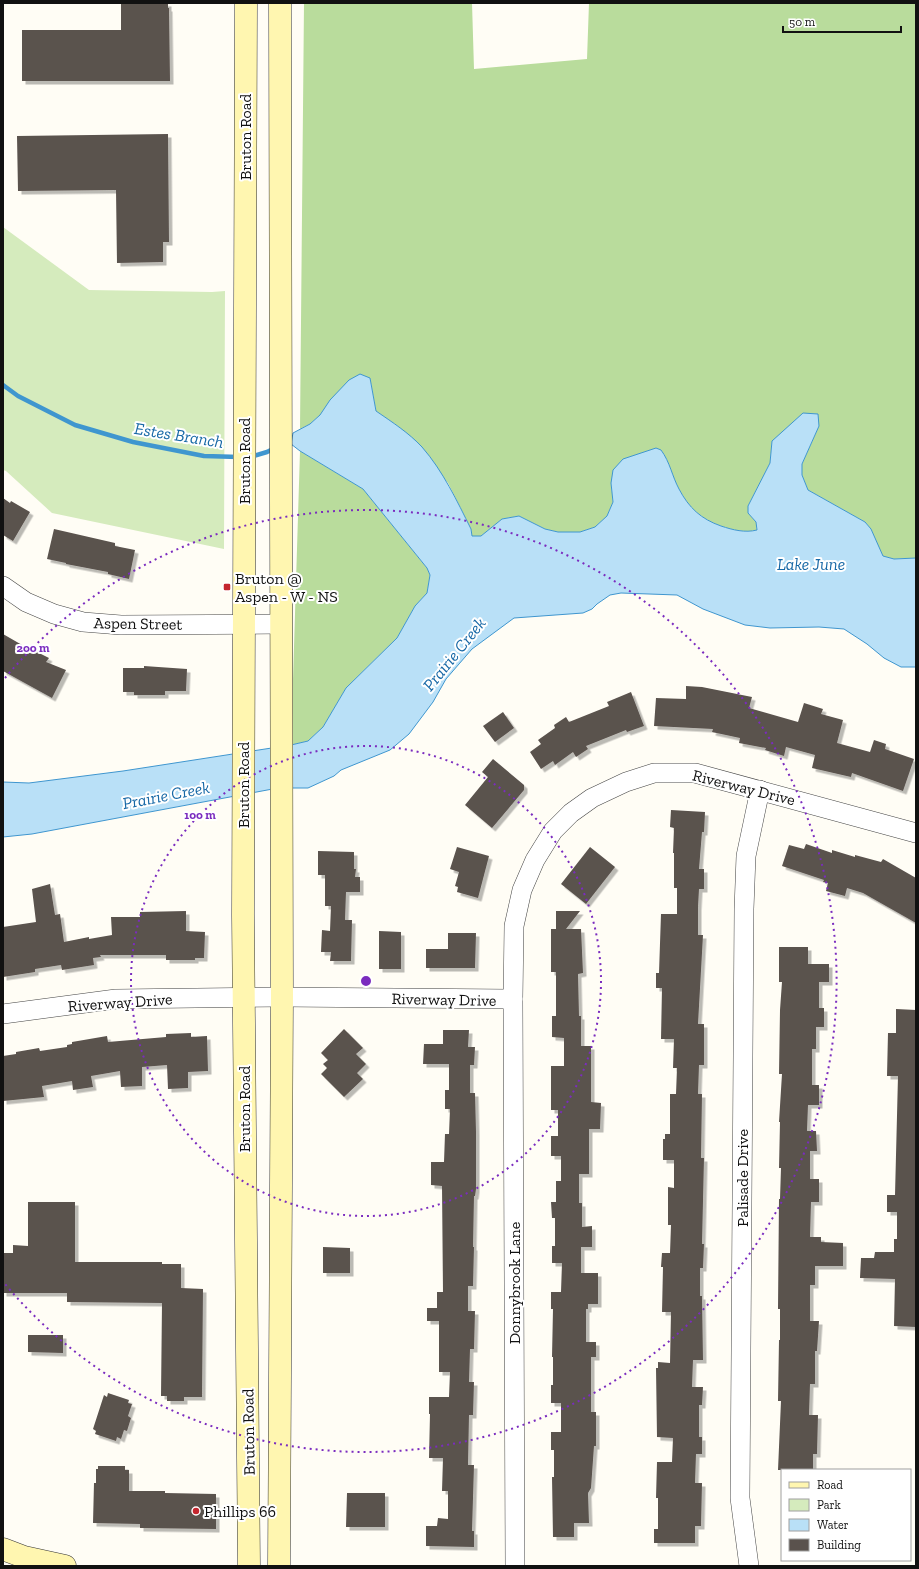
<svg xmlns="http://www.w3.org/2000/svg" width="919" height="1569" font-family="'Zilla Slab',serif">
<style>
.green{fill:#d5ebbd}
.forest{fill:#b9dc9c}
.water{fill:#b9e0f7;stroke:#3f96cf}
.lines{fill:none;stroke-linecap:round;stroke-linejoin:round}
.stream{stroke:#3f96cf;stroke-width:4.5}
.building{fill:#5a524d;filter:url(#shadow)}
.street-casing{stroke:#444;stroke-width:20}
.secondary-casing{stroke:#333;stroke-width:23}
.street{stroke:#fff;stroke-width:19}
.secondary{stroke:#fff6b0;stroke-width:22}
.ring{fill:none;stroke:#7b2cbf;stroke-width:2;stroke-dasharray:2 4}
.poi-dot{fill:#c4262e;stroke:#fff;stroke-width:1.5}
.labels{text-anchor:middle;stroke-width:4;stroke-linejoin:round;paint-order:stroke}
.street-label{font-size:16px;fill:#111;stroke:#fff}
.poi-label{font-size:16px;fill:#111;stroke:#fff;text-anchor:start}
.water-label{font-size:17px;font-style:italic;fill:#1768a6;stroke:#fff}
.centre{fill:#7b2cbf;stroke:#fff;stroke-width:2}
.ring-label{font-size:12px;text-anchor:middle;font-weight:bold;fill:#7b2cbf;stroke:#fff;stroke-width:4;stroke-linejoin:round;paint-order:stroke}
</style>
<defs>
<filter id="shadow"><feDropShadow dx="3.5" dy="3.5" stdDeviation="0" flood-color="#0004"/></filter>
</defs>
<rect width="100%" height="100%" fill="#fffdf5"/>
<polygon class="green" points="3,227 89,290 212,292 225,291 224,549 52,513 6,471 3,470"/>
<g class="forest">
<path d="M304,3H472L474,69L587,59L589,3H916V558L894,559L882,556L871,529L865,522L808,490L802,475V464L819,426L772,441L770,463L748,506V513L756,522L757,530C745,533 733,530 721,526C701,519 689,508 679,489C672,477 670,462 661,450L611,483L613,502L607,516L595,527L580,532H558L545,529L519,516L502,519L481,536H472L471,529L448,483L399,427L376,411L370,378L330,400L320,415L310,424L300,429Z"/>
<polygon points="300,451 363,489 427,568 430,575 427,593 415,606 397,638 346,688 323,727 308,741 291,745"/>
</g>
<path class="water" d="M360,374L370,378L376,411C392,422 409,433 422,447C443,471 457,501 471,529L472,536H481L502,519L519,516L545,529L558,532H580L595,527L607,516L613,502L611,483L613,470L623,459L656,448L661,450C670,462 672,476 679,489C689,508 701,519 721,526C733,530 745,533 757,530L756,522L748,513V506L770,463L772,441L803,413L818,414L819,426L802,464V475L808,490L865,522L871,529L883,556L894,559L916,558V667H901L884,658L867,644L844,629L819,627L770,628L745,625L703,609L677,595L621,593L610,595L597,604L592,609L583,613L514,618L472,649L446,679L433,702L409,734L390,750L341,770L334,776L308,788H278L32,834L3,837V782L29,783L123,771L291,745L308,741L323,727L346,688L397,638L415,606L427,593L430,575L427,568L363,489L300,451L291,444L293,433L310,424L320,415L330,400L349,380Z"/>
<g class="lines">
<g class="stream">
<polyline points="3,385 18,396 75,425 133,442 204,456 239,457"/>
<polyline points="250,457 267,452 275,448"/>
</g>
</g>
<g class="building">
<polygon points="121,3 168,3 168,8 169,8 170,81 22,81 22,30 121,30"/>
<polygon points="168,134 169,242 163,242 163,262 117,263 116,190 18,191 17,136"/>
<polygon points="3,498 10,503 11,501 30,512 13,541 3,535"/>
<polygon points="54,529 115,543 115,546 135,550 129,579 108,574 108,572 66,564 66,563 47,559"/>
<polygon points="3,634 29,649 29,648 49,658 46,662 66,670 52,698 3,671"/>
<polygon points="144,666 187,669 186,691 165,691 165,695 134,695 134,692 123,692 123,668 144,668"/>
<polygon points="686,686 702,687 752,697 749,708 798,722 804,703 823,709 821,714 843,720 837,743 870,752 874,740 886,744 885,749 914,759 903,791 852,773 851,777 812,768 815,755 786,747 784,756 765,750 766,748 739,743 740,738 712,732 713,729 654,726 656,698 686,699"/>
<polygon points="631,692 644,726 627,732 626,730 586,746 588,749 576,757 573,752 555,765 553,761 541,769 530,752 541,744 538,740 555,728 554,725 566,717 569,722 609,706 607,702"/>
<polygon points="503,712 514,728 495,742 483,726"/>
<polygon points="493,759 524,785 524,790 492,828 465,805 488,777 482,772"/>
<polygon points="671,810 705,812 704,832 702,832 699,869 704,869 704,889 699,889 698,907 698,935 703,935 698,1024 704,1024 704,1065 699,1065 698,1094 702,1094 701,1158 704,1158 702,1244 704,1244 703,1268 700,1268 700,1296 702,1296 703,1360 693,1360 692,1387 703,1387 702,1405 699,1405 699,1437 702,1437 702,1454 696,1454 695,1483 702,1483 701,1526 695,1526 695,1543 654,1543 654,1529 658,1529 658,1498 656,1498 657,1462 672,1462 673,1438 657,1437 656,1368 658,1368 658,1362 670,1363 671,1312 662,1312 663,1267 661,1267 662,1253 670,1253 671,1225 668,1225 668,1187 674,1188 674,1160 663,1160 663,1139 665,1139 665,1134 670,1134 670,1094 676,1094 677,1068 673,1068 674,1039 661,1039 662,988 656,988 656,973 659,973 661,914 677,914 677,888 674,888 674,853 673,853 674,828 670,827"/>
<polygon points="806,844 832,853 832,850 855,857 855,855 881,862 883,859 916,878 916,923 863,893 847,888 845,896 826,891 828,883 823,882 824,880 782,866 789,845 804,849"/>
<polygon points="457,847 489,856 478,898 457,892 458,887 455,886 459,872 450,869"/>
<polygon points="590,847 615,867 586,904 561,884"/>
<polygon points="318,851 354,852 354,869 356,869 355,877 360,877 360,892 346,892 345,920 352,920 351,961 330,961 331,952 321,952 322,930 330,931 331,906 325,906 325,875 318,875"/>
<polygon points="50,884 55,915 60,914 64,942 89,937 89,939 112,935 111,917 140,917 140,912 186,911 186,931 205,932 204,958 195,958 195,960 166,960 166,955 100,955 101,957 93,958 94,965 62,970 61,965 35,969 35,972 3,977 3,927 36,922 32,889"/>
<polygon points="556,911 580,911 566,929 581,929 583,973 578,974 579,1016 581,1016 581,1046 591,1046 591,1102 601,1103 600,1129 589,1129 589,1174 579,1174 579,1203 582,1203 582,1227 592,1226 592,1247 581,1247 581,1273 598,1273 598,1304 588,1304 588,1309 586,1309 586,1342 596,1342 596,1357 591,1357 591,1412 596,1412 596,1446 594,1446 591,1488 588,1493 589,1523 574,1523 574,1537 553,1537 552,1477 554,1477 554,1450 551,1450 551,1432 561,1432 561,1403 551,1403 551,1385 553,1385 553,1357 552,1357 553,1309 551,1309 551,1292 561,1292 562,1263 552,1263 552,1246 555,1246 555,1218 552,1218 551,1202 556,1202 556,1181 561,1181 561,1156 551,1156 551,1136 558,1136 558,1110 551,1110 551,1066 564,1066 564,1038 552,1037 552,1016 556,1016 556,972 551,972 551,929 556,929"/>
<polygon points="379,931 401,932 401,969 379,969"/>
<polygon points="448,933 476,933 475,968 426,968 426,949 448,949"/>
<polygon points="779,947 808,947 808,964 829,964 829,982 819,982 819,1008 824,1008 824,1027 816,1027 816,1049 812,1049 812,1085 819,1085 819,1105 808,1105 807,1131 816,1131 817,1151 810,1151 810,1179 819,1179 819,1202 811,1202 810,1237 821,1237 821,1242 843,1243 843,1266 815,1266 815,1285 810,1285 810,1321 819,1321 817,1351 815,1351 815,1384 810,1384 809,1415 818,1415 817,1454 813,1454 813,1470 778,1470 781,1401 778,1401 779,1340 780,1340 780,1309 778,1309 779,1199 780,1199 781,1168 779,1168 780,1122 779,1122 782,1074 779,1074 780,1010 782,982 779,982"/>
<polygon points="896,1009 916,1010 916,1327 894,1326 895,1279 860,1278 861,1258 874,1258 875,1252 894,1252 894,1239 897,1239 897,1212 887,1212 887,1195 895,1195 898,1076 887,1076 888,1033 896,1033"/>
<polygon points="344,1029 363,1048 356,1054 366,1064 357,1073 363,1079 344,1097 321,1074 327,1068 323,1064 328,1060 321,1053"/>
<polygon points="443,1030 469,1030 468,1047 475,1047 474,1065 470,1065 470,1093 475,1093 476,1132 476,1189 475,1196 474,1196 473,1247 474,1247 473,1286 468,1286 468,1311 475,1311 474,1349 470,1349 469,1382 474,1382 473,1415 469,1415 468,1465 474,1465 472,1531 474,1531 474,1547 426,1546 426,1526 437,1526 438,1518 448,1519 448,1491 442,1491 443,1458 429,1458 430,1414 429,1414 429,1397 449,1397 450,1372 439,1372 439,1321 427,1321 427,1308 437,1308 437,1292 443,1292 442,1186 431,1185 431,1162 444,1162 445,1134 449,1134 450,1109 445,1109 445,1090 449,1090 449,1064 423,1064 424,1044 443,1044"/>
<polygon points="191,1033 191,1037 207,1036 208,1071 188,1072 188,1088 168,1089 167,1065 142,1067 142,1086 121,1087 120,1071 91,1076 93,1087 73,1090 72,1081 42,1086 44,1097 3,1101 3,1056 16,1054 16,1052 39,1048 40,1051 67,1047 67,1045 72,1044 72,1042 107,1036 108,1042 166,1037 166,1034"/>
<polygon points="28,1202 75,1202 75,1262 162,1262 162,1264 181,1264 181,1288 203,1289 202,1397 184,1397 184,1401 167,1401 167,1396 161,1396 162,1303 67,1302 67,1293 3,1293 3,1253 13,1253 13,1245 28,1246"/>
<polygon points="323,1247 350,1248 350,1273 323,1273"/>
<polygon points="28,1335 63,1335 63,1353 28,1352"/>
<polygon points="108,1393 129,1400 128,1403 132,1404 128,1416 131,1418 127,1431 124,1430 121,1439 117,1437 116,1441 95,1434 96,1431 93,1429 104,1395 107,1397"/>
<polygon points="98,1466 125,1466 125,1470 129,1470 129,1491 165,1491 165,1493 216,1494 216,1529 140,1528 140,1524 93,1523 94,1483 96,1483 96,1469 98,1469"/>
<polygon points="347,1493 385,1493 385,1527 346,1527"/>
</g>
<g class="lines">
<defs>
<g id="street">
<polyline points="3,586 26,602 54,614 83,622 121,625 281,624"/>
<polyline points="3,1014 116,999 282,997 513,999"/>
<polyline points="515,1566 513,999 514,926 522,890 535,860 553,831 571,813 592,798 626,782 654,773 695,773 916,833"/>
<polyline points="749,1566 740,1498 744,909 746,856 760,790"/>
</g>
<g id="secondary">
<polyline points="246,3 243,915 249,1566"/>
<polyline points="3,1549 24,1557 65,1566"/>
<polyline points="279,1566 282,997 280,3"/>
</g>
</defs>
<use href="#street" class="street-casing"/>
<use href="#secondary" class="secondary-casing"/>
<use href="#street" class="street"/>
<use href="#secondary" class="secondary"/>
</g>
<g class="ring">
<circle cx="366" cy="981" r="235"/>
<path d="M5 678A471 471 0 1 1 5 1284"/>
</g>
<g class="poi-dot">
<rect x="223" y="583" width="8" height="8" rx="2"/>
<circle cx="196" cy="1511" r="4"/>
</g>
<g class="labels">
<g class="street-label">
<text transform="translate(245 137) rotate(-90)" y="6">Bruton Road</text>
<text transform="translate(244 461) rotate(-90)" y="6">Bruton Road</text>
<text transform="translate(138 623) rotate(1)" y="6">Aspen Street</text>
<text transform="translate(243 785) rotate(-90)" y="6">Bruton Road</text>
<text transform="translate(744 787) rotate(14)" y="6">Riverway Drive</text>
<text transform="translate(444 999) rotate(1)" y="6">Riverway Drive</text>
<text transform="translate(120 1002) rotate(-4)" y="6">Riverway Drive</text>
<text transform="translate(244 1109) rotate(-90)" y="6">Bruton Road</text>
<text transform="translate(742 1178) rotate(-90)" y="6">Palisade Drive</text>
<text transform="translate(514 1283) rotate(-90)" y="6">Donnybrook Lane</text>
<text transform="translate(248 1432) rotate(-91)" y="6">Bruton Road</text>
</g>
<g class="poi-label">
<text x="235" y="584">Bruton @<tspan x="235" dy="18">Aspen - W - NS</tspan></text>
<text x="204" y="1517">Phillips 66</text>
</g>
<g class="water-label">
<text transform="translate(179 435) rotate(9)" y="6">Estes Branch</text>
<text x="811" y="570">Lake June</text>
<text transform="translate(454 654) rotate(-51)" y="6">Prairie Creek</text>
<text transform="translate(166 795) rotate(-11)" y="6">Prairie Creek</text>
</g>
</g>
<circle cx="366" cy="981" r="6" class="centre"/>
<g class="ring-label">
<text x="33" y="652">200 m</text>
<text x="200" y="819">100 m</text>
</g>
<rect width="919" height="1569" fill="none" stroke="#111111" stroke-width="8"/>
<rect x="781" y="1469" width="130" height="92" fill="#ffffff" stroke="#a0a0a0"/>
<rect x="789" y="1482" width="20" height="6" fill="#fff6b0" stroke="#a0a0a0"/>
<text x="817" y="1489" font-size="12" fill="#111111">Road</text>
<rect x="789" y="1499" width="20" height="12" fill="#d5ebbd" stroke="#a0a0a0"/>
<text x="817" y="1509" font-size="12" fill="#111111">Park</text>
<rect x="789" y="1519" width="20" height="12" fill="#b9e0f7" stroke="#a0a0a0"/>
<text x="817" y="1529" font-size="12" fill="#111111">Water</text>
<rect x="789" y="1539" width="20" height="12" fill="#5a524d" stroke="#a0a0a0"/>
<text x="817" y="1549" font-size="12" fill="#111111">Building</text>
<path d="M783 26v6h118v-6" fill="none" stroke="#111111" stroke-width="2"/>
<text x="789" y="26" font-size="12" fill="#111111" stroke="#ffffff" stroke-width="3" paint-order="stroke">50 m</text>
</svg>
